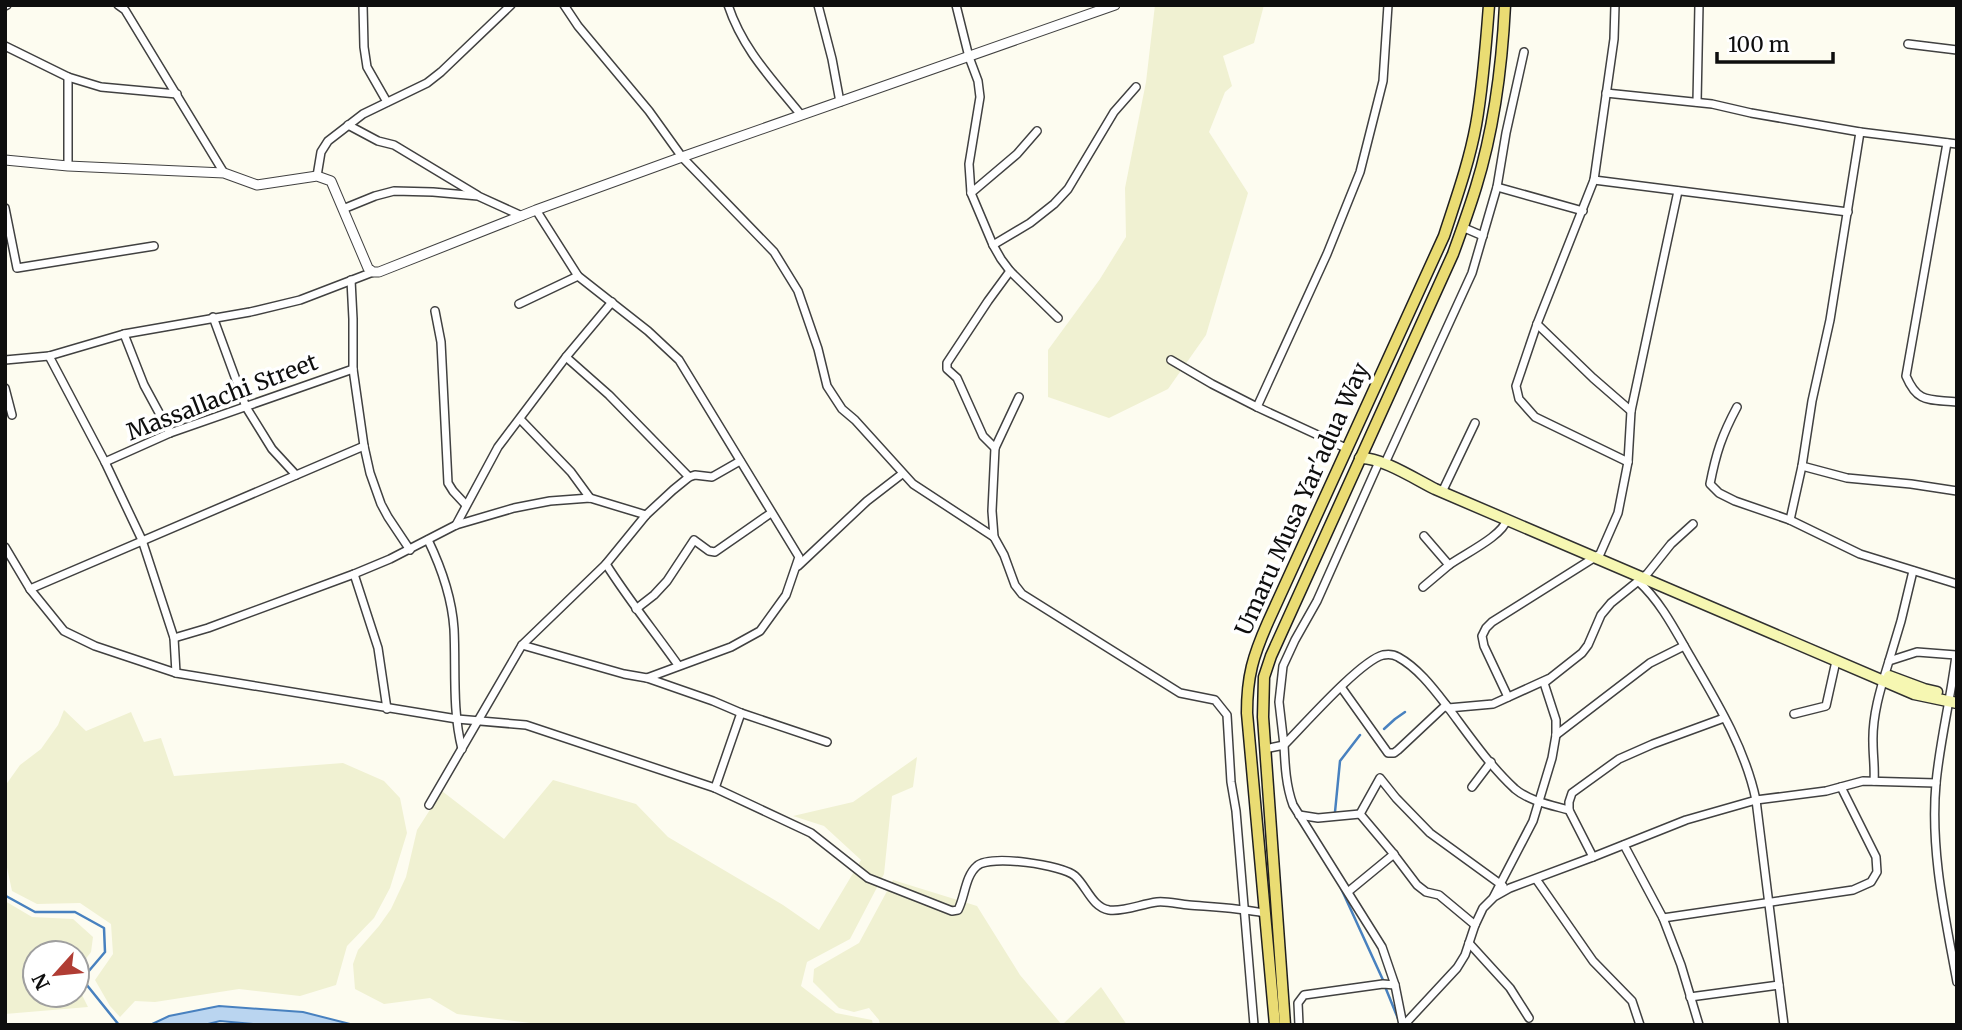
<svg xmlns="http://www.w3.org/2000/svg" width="1962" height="1030" font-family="Merriweather,serif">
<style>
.farmland{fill:#f0f1d2}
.water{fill:#bad5f0;stroke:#4881bf;stroke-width:2}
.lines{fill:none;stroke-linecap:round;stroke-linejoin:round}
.stream{stroke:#4881bf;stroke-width:2.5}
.minor-casing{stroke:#414141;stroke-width:10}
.tertiary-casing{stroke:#414141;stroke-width:11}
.secondary-casing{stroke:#303030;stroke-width:13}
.primary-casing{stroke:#1f1f1f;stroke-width:13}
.minor{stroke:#fff;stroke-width:7}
.tertiary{stroke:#fff;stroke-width:9}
.secondary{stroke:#f6f7b2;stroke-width:10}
.primary{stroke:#eadc73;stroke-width:10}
.labels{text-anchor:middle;stroke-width:7;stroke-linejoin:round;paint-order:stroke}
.street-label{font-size:23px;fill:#0e0e0e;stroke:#fff}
</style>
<rect width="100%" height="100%" fill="#fdfcf0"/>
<g class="farmland">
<polygon points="1155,5 1264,5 1254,43 1223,56 1232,86 1225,92 1209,132 1248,193 1206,335 1168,389 1109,418 1048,397 1048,350 1100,279 1126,237 1125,188 1146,82"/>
<polygon points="64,710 86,731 131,712 144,742 161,738 174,776 343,763 384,781 400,798 407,833 390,888 374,918 347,946 336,985 300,996 239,989 155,1002 135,1001 120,1017 110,1006 95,980 113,954 111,924 80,903 37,904 12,891 5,858 5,786 20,765 41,749 58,725"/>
<polygon points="917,757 913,787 892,796 884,874 850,939 807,962 801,986 836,1013 872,1020 873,1025 547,1025 457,1014 430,998 384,1004 355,989 353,964 358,950 379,926 391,909 406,877 417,830 442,791 504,839 553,780 636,804 668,837 783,905 819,930 861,860 824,826 793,816 853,802"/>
<polygon points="893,880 977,906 1020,975 1062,1025 1101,987 1127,1025 880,1025 879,1020 869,1008 854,1012 839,1008 813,982 814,969 859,943"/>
<polygon points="5,901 32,917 73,919 93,937 91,952 77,970 77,953 35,953 35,995 77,995 77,985 88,1007 5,1014"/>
</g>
<polygon class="water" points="219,1006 303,1012 354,1025 264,1025 220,1021 204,1025 150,1025 169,1016"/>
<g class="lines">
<g class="stream">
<polyline points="1384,729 1395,719 1405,712"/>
<polyline points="1335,812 1340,761 1360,735"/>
<polyline points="1340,886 1383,980"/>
<polyline points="5,890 6,896 35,912 75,912 104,928 105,952 82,979 119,1025"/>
<polyline points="1386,989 1399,1021"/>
</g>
<defs>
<g id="minor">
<polyline points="118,5 125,10 224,173"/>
<polyline points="363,5 364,47 367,67 387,102"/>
<polyline points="564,5 578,26 649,111 682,157 774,252 798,291 818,349 827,386 842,409 855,420 913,484 994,537 1004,555 1015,585 1022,594 1180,693 1215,700 1227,715 1231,782 1236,811 1254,1025"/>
<path d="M728,5C743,50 772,79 801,115"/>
<polyline points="818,5 832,59 840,102"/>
<polyline points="956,5 969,57 978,81 980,97 969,164 971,193 993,245 1001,259 1010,271 1058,318"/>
<polyline points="1615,5 1614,39 1594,180 1537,324 1516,386 1519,399 1535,417 1628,462"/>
<polyline points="5,6 7,5"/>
<polyline points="1908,44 1957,50"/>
<polyline points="5,46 68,77 101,87 177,94"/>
<polyline points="1606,93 1712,104 1751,113 1860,132 1957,144"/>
<polyline points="1697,102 1699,5"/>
<polyline points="348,125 378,141 394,145 477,195"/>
<polyline points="1860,132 1830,320 1812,401 1802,466 1847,478 1911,484 1957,491"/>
<path d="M1947,143L1906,376C1918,404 1929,399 1957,402"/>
<polyline points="68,166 68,77"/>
<polyline points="317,176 321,152 328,141 363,114 427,83 441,72 511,5"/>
<polyline points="1594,180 1848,212"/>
<polyline points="1497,187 1583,211"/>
<polyline points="971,193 1017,154 1037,131"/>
<polyline points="5,208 17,268 154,246"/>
<polyline points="343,209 375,196 394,191 433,192 478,196 522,216"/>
<polyline points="536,210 578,276 648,331 679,360 799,557 786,595 760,631 731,647 647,678"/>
<polyline points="1462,227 1483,236"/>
<polyline points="993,245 1030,223 1054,204 1068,189 1114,112 1136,87"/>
<polyline points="351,280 353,319 353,369 364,446 370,473 381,504 388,517 410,550"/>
<polyline points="519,304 578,276"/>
<polyline points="435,311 441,342 448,483 453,491 466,505"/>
<polyline points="213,317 246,407 272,449 296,475"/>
<polyline points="1537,324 1593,378 1631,411 1678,191"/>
<polyline points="124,334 144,385 170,433"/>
<polyline points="49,356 105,462 142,540 174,638 176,673"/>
<polyline points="566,357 609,395 689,477"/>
<polyline points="5,360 49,356 124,334 250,312 300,300 373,272"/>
<polyline points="1171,360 1212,384 1257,407"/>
<polyline points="5,388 12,415"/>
<path d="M1737,407C1722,435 1716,453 1710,484L1719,493L1735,501L1790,520L1860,554L1957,584"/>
<polyline points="520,419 571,472 590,498"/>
<polyline points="995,448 983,436 957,378 947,369 947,363 988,301 1010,271"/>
<polyline points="1348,449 1257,407 1327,254 1360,172 1383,81 1388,5"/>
<polyline points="1386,461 1472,273 1497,187 1506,133 1524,52"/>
<polyline points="105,462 170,433 353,369"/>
<path d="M1379,462L1317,601L1295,640L1283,666L1279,702L1284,745C1303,726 1360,661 1383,655C1388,654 1393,654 1398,657C1418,668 1433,688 1447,706C1468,734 1489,765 1515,789C1529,801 1551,805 1569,810"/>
<polyline points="1444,488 1475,423"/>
<polyline points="1790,520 1802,466"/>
<polyline points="456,525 498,447 566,357 612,302"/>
<path d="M1424,536L1449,565C1464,554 1503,536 1507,519"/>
<polyline points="994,537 992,511 995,448 1019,397"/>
<path d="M428,540C441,567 452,598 454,629C456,668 452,710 462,749"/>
<path d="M5,547L30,589L64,631L95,646L176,673L457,719L526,725L715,788L811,833L868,878L952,911L958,910C965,897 965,876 977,866C990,854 1063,865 1075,876C1087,887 1092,907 1109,910C1124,912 1141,904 1157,902C1167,901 1178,904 1189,905C1214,907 1239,908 1264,913"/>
<path d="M606,564C628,599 654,631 678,665"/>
<polyline points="798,566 867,501 902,474"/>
<polyline points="354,574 378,648 387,709"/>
<path d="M1638,581C1661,602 1675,630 1690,656C1717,702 1745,748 1756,800L1784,1025"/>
<polyline points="1423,587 1449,565"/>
<polyline points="30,589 364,446"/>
<polyline points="636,609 654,595 667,581 694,540 709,551 715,552 771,513"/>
<polyline points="174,638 208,628 354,574 390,559 456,525 514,508 550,501 590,498 646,515"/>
<polyline points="522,645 624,674 647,678 713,701 741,713 827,742"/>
<polyline points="1889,661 1901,621 1913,571"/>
<polyline points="1341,687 1388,753 1394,753 1398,750 1446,705"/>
<polyline points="1508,697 1484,646 1482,636 1486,628 1492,622 1600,554 1618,513 1628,462 1631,411"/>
<polyline points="1448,708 1493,704 1548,679"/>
<polyline points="1794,714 1826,706 1836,661"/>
<polyline points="1556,735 1650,663 1684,646"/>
<path d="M1265,749L1284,745C1285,766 1286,786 1293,805L1382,947L1395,985L1403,1025"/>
<path d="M1874,781C1875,768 1873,756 1873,743C1872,715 1881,687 1889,661L1917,652L1956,655C1951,698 1940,740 1936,783C1930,850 1945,916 1957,982"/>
<polyline points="1472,787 1491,762"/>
<polyline points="715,788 741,713"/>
<polyline points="429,805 522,645 606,564 646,515 673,490 689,477 695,475 712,477 740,461"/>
<polyline points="1360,814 1380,778 1396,798 1430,833 1503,886"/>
<polyline points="1360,814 1392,852 1417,885 1426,892 1439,895 1475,925"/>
<polyline points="1299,815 1318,818 1360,814"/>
<polyline points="1624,845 1663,918 1681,965 1699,1025"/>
<polyline points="1593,857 1569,810 1569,802 1572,793 1619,759 1653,744 1724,718"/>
<polyline points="1536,879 1593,961 1632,1001 1640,1025"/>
<polyline points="1349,891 1394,854"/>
<polyline points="1494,896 1533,821 1552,758 1556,735 1556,720 1544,683 1582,653 1588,645 1601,615 1611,603 1647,574 1671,544 1693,524"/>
<polyline points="1663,918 1853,890 1871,882 1877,872 1876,857 1841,787"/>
<polyline points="1469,943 1510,988 1529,1018"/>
<polyline points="1690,997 1779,985"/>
<polyline points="1299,1025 1298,1003 1304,995 1383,984 1395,985"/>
<polyline points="1404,1025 1457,968 1465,955 1475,925 1483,908 1494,897 1510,888 1593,857 1686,820 1756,800 1826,791 1863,781 1936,783"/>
</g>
<polyline id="tertiary" points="5,160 68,166 224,173 257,185 317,176 331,181 368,268 373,272 379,272 536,210 682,157 1115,5"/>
<g id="secondary">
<path d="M1360,458C1381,457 1415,479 1435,489L1914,694L1957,703"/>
<polyline points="1889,676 1924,689 1937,692"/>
</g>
<g id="primary">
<path d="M1275,1025L1247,713C1247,676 1253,656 1268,622L1444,236C1456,199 1469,163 1476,125C1483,86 1486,45 1489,5"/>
<path d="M1285,1025L1263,717L1264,677L1271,656L1453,254C1461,232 1469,210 1476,187C1494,129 1502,66 1505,5"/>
</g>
</defs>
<use href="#minor" class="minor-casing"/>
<use href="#tertiary" class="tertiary-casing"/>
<use href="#secondary" class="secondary-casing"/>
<use href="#primary" class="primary-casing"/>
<use href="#minor" class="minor"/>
<use href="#tertiary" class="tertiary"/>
<use href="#secondary" class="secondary"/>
<use href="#primary" class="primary"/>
</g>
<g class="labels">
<g class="street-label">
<text transform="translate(222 397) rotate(-21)" y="8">Massallachi Street</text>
<text transform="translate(1302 499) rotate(-66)" y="8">Umaru Musa Yar'adua Way</text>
</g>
</g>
<rect width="1962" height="1030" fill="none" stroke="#0e0e0e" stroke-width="14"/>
<g transform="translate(56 974) rotate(243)"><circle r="33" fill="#ffffff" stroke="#9f9f9f" stroke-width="2"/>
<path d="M0-5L12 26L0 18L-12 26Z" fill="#b03d34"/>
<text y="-10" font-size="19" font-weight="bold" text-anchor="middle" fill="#0e0e0e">N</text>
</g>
<path d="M1717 52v10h116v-10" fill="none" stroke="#0e0e0e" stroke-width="3.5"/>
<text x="1728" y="52" font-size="21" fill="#0e0e0e" stroke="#ffffff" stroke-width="5" paint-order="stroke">100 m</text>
</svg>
